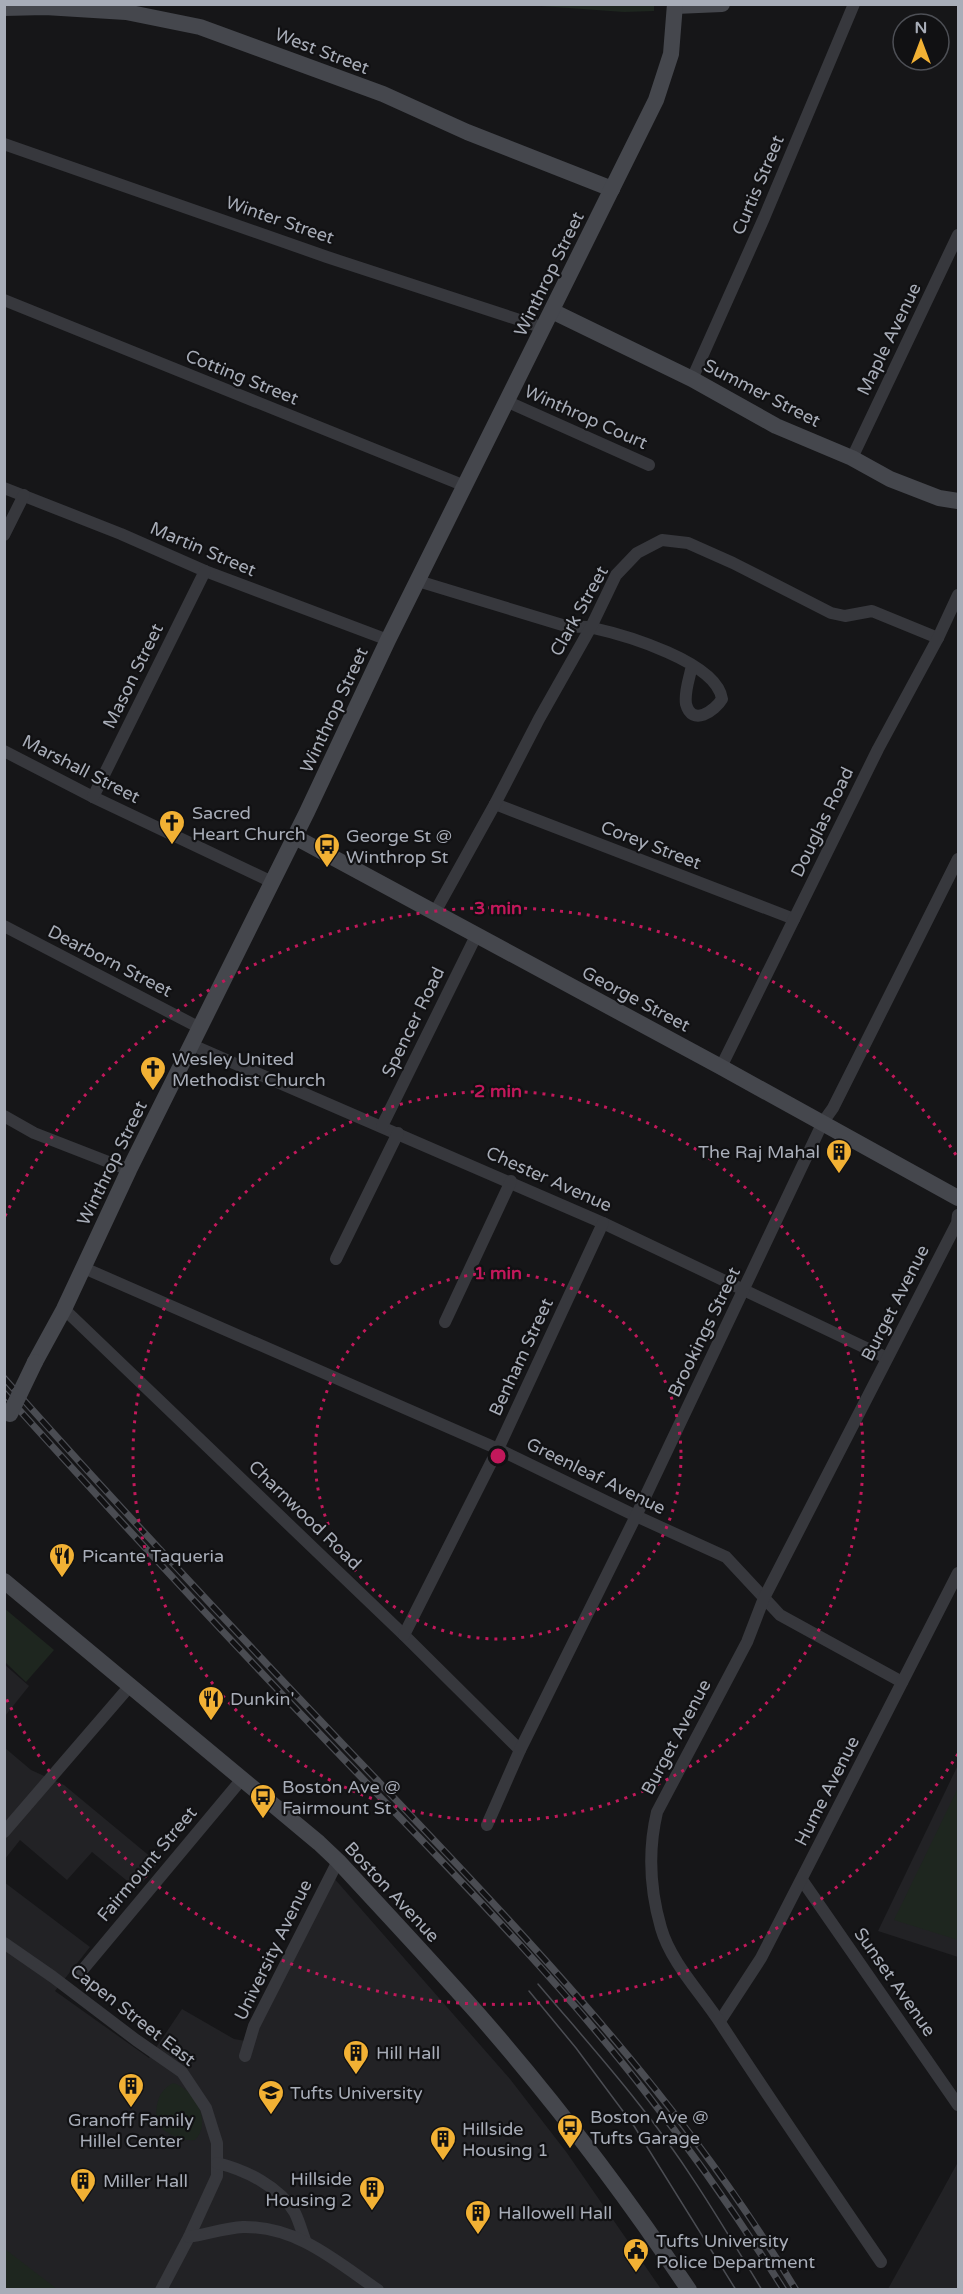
<svg xmlns="http://www.w3.org/2000/svg" width="963" height="2294" font-family="'Varela Round',sans-serif">
<style>
.built{fill:#222225}
.green{fill:#1e261f}
.lines{fill:none;stroke-linecap:round;stroke-linejoin:round}
.street{stroke:#37383d;stroke-width:12}
.secondary{stroke:#45474d;stroke-width:16}
.tram{stroke:#4a4c52;stroke-width:1.5}
.rail-casing{stroke:#4a4c52;stroke-width:7}
.rail{stroke:#111113;stroke-width:4.5;stroke-dasharray:14;stroke-linecap:butt}
.secondary-bridge{stroke:#45474d;stroke-width:16}
.ring{fill:none;stroke:#c2185b;stroke-width:3;stroke-dasharray:3 6}
.labels{text-anchor:middle;stroke-width:4.5;stroke-linejoin:round;paint-order:stroke}
.street-label{font-size:18px;fill:#a8adb8;stroke:#111113}
.poi-label{font-size:18px;fill:#a8adb8;stroke:#111113;text-anchor:start}
.centre{fill:#c2185b;stroke:#111113;stroke-width:3}
.ring-label{font-size:18px;text-anchor:middle;font-weight:bold;fill:#c2185b;stroke:#111113;stroke-width:4.5;stroke-linejoin:round;paint-order:stroke}
</style>
<rect width="100%" height="100%" fill="#161618"/>
<g class="built">
<polygon points="5,1665 29,1686 5,1716"/>
<polygon points="5,1748 31,1770 64,1785 158,1863 137,1889 92,1852 67,1880 20,1840 5,1859"/>
<polygon points="958,1765 958,1957 878,1931"/>
<polygon points="333,1877 510,2079 567,2153 661,2289 5,2289 4,1882 90,1947 55,1991 149,2058 182,2009 234,2039 251,2042"/>
<polygon points="958,2162 958,2289 888,2289 935,2204"/>
</g>
<g class="green">
<polygon points="654,5 654,11 624,12 527,5"/>
<polygon points="4,1608 54,1650 26,1682 5,1662"/>
<polygon points="958,1788 958,1940 894,1920"/>
<path d="M173,2083C194,2088 213,2123 195,2140C180,2142 159,2130 152,2117L156,2116C157,2100 159,2091 173,2083Z"/>
<polygon points="5,2249 57,2289 5,2289"/>
</g>
<g class="lines">
<g class="street">
<polyline points="4,144 327,257 544,328"/>
<polyline points="4,300 465,486"/>
<polyline points="692,379 764,218 854,4"/>
<polyline points="508,402 649,465"/>
<polyline points="852,458 958,235"/>
<polyline points="4,488 121,534 205,571 388,640"/>
<polyline points="4,535 24,495"/>
<path d="M418,581L569,627C577,627 585,626 593,628C625,635 717,662 722,699C715,711 692,727 686,704C684,691 690,677 692,665"/>
<polyline points="4,751 93,797 272,882"/>
<polyline points="93,797 205,571"/>
<polyline points="495,804 794,919"/>
<polyline points="435,912 495,804 539,719 591,627 616,575 637,553 662,540 688,543 733,563 831,613 845,616 872,611 938,638"/>
<polyline points="4,926 200,1028"/>
<polyline points="192,1045 603,1223 887,1358"/>
<polyline points="721,1067 878,749 938,638 958,595"/>
<polyline points="4,1116 34,1133 129,1170"/>
<polyline points="382,1126 477,934"/>
<polyline points="336,1259 398,1133"/>
<polyline points="84,1268 498,1449 636,1516 726,1557 780,1615 902,1682"/>
<polyline points="64,1309 404,1635 520,1750"/>
<polyline points="445,1322 511,1181"/>
<polyline points="404,1635 498,1449 603,1223"/>
<polyline points="487,1825 520,1750 636,1516 823,1122 833,1108 958,859"/>
<polyline points="4,1832 129,1687"/>
<polyline points="802,1880 958,2105"/>
<polyline points="4,1943 53,1977 136,2040 182,2072 206,2108 217,2143 217,2176 189,2237 161,2290"/>
<polyline points="80,1973 242,1779"/>
<polyline points="720,2021 761,1958 958,1573"/>
<polyline points="245,2056 254,2026 338,1861"/>
<path d="M217,2163C246,2170 280,2187 295,2213C299,2221 302,2232 305,2240"/>
<path d="M189,2237C207,2234 226,2228 243,2227C297,2226 336,2261 378,2290"/>
<path d="M881,2262C827,2183 773,2104 721,2024C702,1994 671,1963 661,1928C650,1890 648,1850 657,1812L747,1642L764,1598L957,1223L958,1215"/>
</g>
<g class="secondary">
<polyline points="675,6 722,4"/>
<polyline points="4,8 45,7 126,12 200,27 383,94 467,132 612,189"/>
<polyline points="552,311 692,379 776,426 852,458 890,479 939,498 958,501"/>
<polyline points="295,837 721,1067 958,1198"/>
<polyline points="35,1362 64,1309 129,1170 307,812 388,640 656,100 671,54 675,4"/>
<path d="M4,1581L319,1843L338,1861C385,1912 433,1963 479,2015C555,2102 625,2194 689,2290"/>
</g>
<g class="tram">
<path d="M538,1984C571,2023 606,2062 638,2103C685,2161 723,2226 762,2290"/>
<polyline points="529,1991 576,2048 634,2126 736,2290"/>
</g>
<defs>
<g id="rail">
<path d="M4,1378C125,1514 250,1647 376,1779C528,1939 682,2099 796,2290"/>
<path d="M4,1393C107,1507 211,1620 317,1731C428,1848 544,1962 643,2089C694,2154 740,2220 784,2290"/>
</g>
</defs>
<use href="#rail" class="rail-casing"/>
<use href="#rail" class="rail"/>
<polyline class="secondary-bridge" points="10,1414 35,1362"/>
</g>
<g class="ring">
<circle cx="498" cy="1456" r="183"/>
<circle cx="498" cy="1456" r="365"/>
<path d="M958 1754A548 548 0 0 1 5 1696M5 1216A548 548 0 0 1 958 1158"/>
</g>
<defs>
<symbol id="church-pin" viewBox="-11 -11 22 30"><path d="M0 17L-7.5 6A9.5 9.5 0 1 1 7.5 6Z" fill="#f2b134" stroke="#111113"/><path d="M-1.2-6h2.4v3.5h3.3v2.4h-3.3V6h-2.4V-.1h-3.3v-2.4h3.3Z" fill="#111"/></symbol>
<symbol id="bus-pin" viewBox="-11 -11 22 30"><path d="M0 17L-7.5 6A9.5 9.5 0 1 1 7.5 6Z" fill="#f2b134" stroke="#111113"/><path d="M-5-6H5V4H4V6H2V4H-2V6H-4V4H-5ZM-3.5-4V0h7V-4ZM-3.5 1.2v1.5H-2V1.2ZM2 1.2v1.5H3.5V1.2Z" fill="#111"/></symbol>
<symbol id="building-pin" viewBox="-11 -11 22 30"><path d="M0 17L-7.5 6A9.5 9.5 0 1 1 7.5 6Z" fill="#f2b134" stroke="#111113"/><path d="M-4-6H4V6H1V3H-1V6H-4ZM-2.5-4.3h1.7v1.8h-1.7ZM.8-4.3h1.7v1.8H.8ZM-2.5-1h1.7V.8h-1.7ZM.8-1h1.7V.8H.8Z" fill="#111"/></symbol>
<symbol id="restaurant-pin" viewBox="-11 -11 22 30"><path d="M0 17L-7.5 6A9.5 9.5 0 1 1 7.5 6Z" fill="#f2b134" stroke="#111113"/><path d="M-5-6h1v4h1v-4h1v4h1v-4h1v5L-1.5 .5V6h-2V.5L-5-1ZM5-6V6H3V1.5H1.5Q1.5-4 5-6Z" fill="#111"/></symbol>
<symbol id="university-pin" viewBox="-11 -11 22 30"><path d="M0 17L-7.5 6A9.5 9.5 0 1 1 7.5 6Z" fill="#f2b134" stroke="#111113"/><path d="M0-5L7-2L0 1L-7-2ZM-4 1L0 2.5L4 1V4Q0 6-4 4Z" fill="#111"/></symbol>
<symbol id="civic-pin" viewBox="-11 -11 22 30"><path d="M0 17L-7.5 6A9.5 9.5 0 1 1 7.5 6Z" fill="#f2b134" stroke="#111113"/><path d="M-.6-6.5H3V-4.5H.6V-3L4-1V1h2V6H-6V1h2V-1L-.6-3ZM-1.2 2.5V6h2.4V2.5Z" fill="#111"/></symbol>
</defs>
<g fill-rule="evenodd">
<use href="#church-pin" x="157" y="808" width="30" height="40"/>
<use href="#bus-pin" x="312" y="831" width="30" height="40"/>
<use href="#church-pin" x="138" y="1054" width="30" height="40"/>
<use href="#building-pin" x="824" y="1137" width="30" height="40"/>
<use href="#restaurant-pin" x="47" y="1541" width="30" height="40"/>
<use href="#restaurant-pin" x="196" y="1684" width="30" height="40"/>
<use href="#bus-pin" x="248" y="1782" width="30" height="40"/>
<use href="#building-pin" x="341" y="2038" width="30" height="40"/>
<use href="#building-pin" x="116" y="2071" width="30" height="40"/>
<use href="#university-pin" x="256" y="2078" width="30" height="40"/>
<use href="#bus-pin" x="555" y="2112" width="30" height="40"/>
<use href="#building-pin" x="428" y="2124" width="30" height="40"/>
<use href="#building-pin" x="68" y="2166" width="30" height="40"/>
<use href="#building-pin" x="357" y="2174" width="30" height="40"/>
<use href="#building-pin" x="463" y="2198" width="30" height="40"/>
<use href="#civic-pin" x="621" y="2236" width="30" height="40"/>
</g>
<g class="labels">
<g class="street-label">
<text transform="translate(322 51) rotate(21)" y="6">West Street</text>
<text transform="translate(758 185) rotate(-67)" y="6">Curtis Street</text>
<text transform="translate(280 220) rotate(19)" y="6">Winter Street</text>
<text transform="translate(549 274) rotate(-64)" y="6">Winthrop Street</text>
<text transform="translate(889 339) rotate(-64)" y="6">Maple Avenue</text>
<text transform="translate(242 377) rotate(22)" y="6">Cotting Street</text>
<text transform="translate(762 393) rotate(27)" y="6">Summer Street</text>
<text transform="translate(586 417) rotate(24)" y="6">Winthrop Court</text>
<text transform="translate(203 549) rotate(23)" y="6">Martin Street</text>
<text transform="translate(579 611) rotate(-61)" y="6">Clark Street</text>
<text transform="translate(133 676) rotate(-64)" y="6">Mason Street</text>
<text transform="translate(334 710) rotate(-65)" y="6">Winthrop Street</text>
<text transform="translate(81 769) rotate(27)" y="6">Marshall Street</text>
<text transform="translate(822 822) rotate(-64)" y="6">Douglas Road</text>
<text transform="translate(651 845) rotate(21)" y="6">Corey Street</text>
<text transform="translate(110 961) rotate(27)" y="6">Dearborn Street</text>
<text transform="translate(636 999) rotate(28)" y="6">George Street</text>
<text transform="translate(413 1022) rotate(-64)" y="6">Spencer Road</text>
<text transform="translate(112 1163) rotate(-64)" y="6">Winthrop Street</text>
<text transform="translate(549 1179) rotate(24)" y="6">Chester Avenue</text>
<text transform="translate(895 1303) rotate(-63)" y="6">Burget Avenue</text>
<text transform="translate(704 1332) rotate(-64)" y="6">Brookings Street</text>
<text transform="translate(521 1357) rotate(-65)" y="6">Benham Street</text>
<text transform="translate(596 1476) rotate(26)" y="6">Greenleaf Avenue</text>
<text transform="translate(305 1515) rotate(44)" y="6">Charnwood Road</text>
<text transform="translate(676 1737) rotate(-62)" y="6">Burget Avenue</text>
<text transform="translate(827 1791) rotate(-63)" y="6">Hume Avenue</text>
<text transform="translate(147 1864) rotate(-50)" y="6">Fairmount Street</text>
<text transform="translate(392 1892) rotate(47)" y="6">Boston Avenue</text>
<text transform="translate(273 1950) rotate(-64)" y="6">University Avenue</text>
<text transform="translate(895 1982) rotate(55)" y="6">Sunset Avenue</text>
<text transform="translate(133 2015) rotate(38)" y="6">Capen Street East</text>
</g>
<g class="poi-label">
<text x="192" y="819">Sacred<tspan x="192" dy="21">Heart Church</tspan></text>
<text x="346" y="842">George St @<tspan x="346" dy="21">Winthrop St</tspan></text>
<text x="172" y="1065">Wesley United<tspan x="172" dy="21">Methodist Church</tspan></text>
<text x="820" y="1158" text-anchor="end">The Raj Mahal</text>
<text x="82" y="1562">Picante Taqueria</text>
<text x="230" y="1705">Dunkin'</text>
<text x="282" y="1793">Boston Ave @<tspan x="282" dy="21">Fairmount St</tspan></text>
<text x="376" y="2059">Hill Hall</text>
<text x="290" y="2099">Tufts University</text>
<text x="590" y="2123">Boston Ave @<tspan x="590" dy="21">Tufts Garage</tspan></text>
<text x="131" y="2126" text-anchor="middle">Granoff Family<tspan x="131" dy="21">Hillel Center</tspan></text>
<text x="462" y="2135">Hillside<tspan x="462" dy="21">Housing 1</tspan></text>
<text x="352" y="2185" text-anchor="end">Hillside<tspan x="352" dy="21">Housing 2</tspan></text>
<text x="103" y="2187">Miller Hall</text>
<text x="498" y="2219">Hallowell Hall</text>
<text x="656" y="2247">Tufts University<tspan x="656" dy="21">Police Department</tspan></text>
</g>
</g>
<circle cx="498" cy="1456" r="9" class="centre"/>
<g class="ring-label">
<text x="498" y="914">3 min</text>
<text x="498" y="1097">2 min</text>
<text x="498" y="1279">1 min</text>
</g>
<rect width="963" height="2294" fill="none" stroke="#a8adb8" stroke-width="12"/>
<g transform="translate(921 42)"><circle r="28" fill="#111113" stroke="#4d4f55" stroke-width="1.5"/>
<path d="M0-4.5L10 22L0 15L-10 22Z" fill="#f2b134"/>
<text y="-9" font-size="16" font-weight="bold" text-anchor="middle" fill="#a8adb8">N</text>
</g>
</svg>
